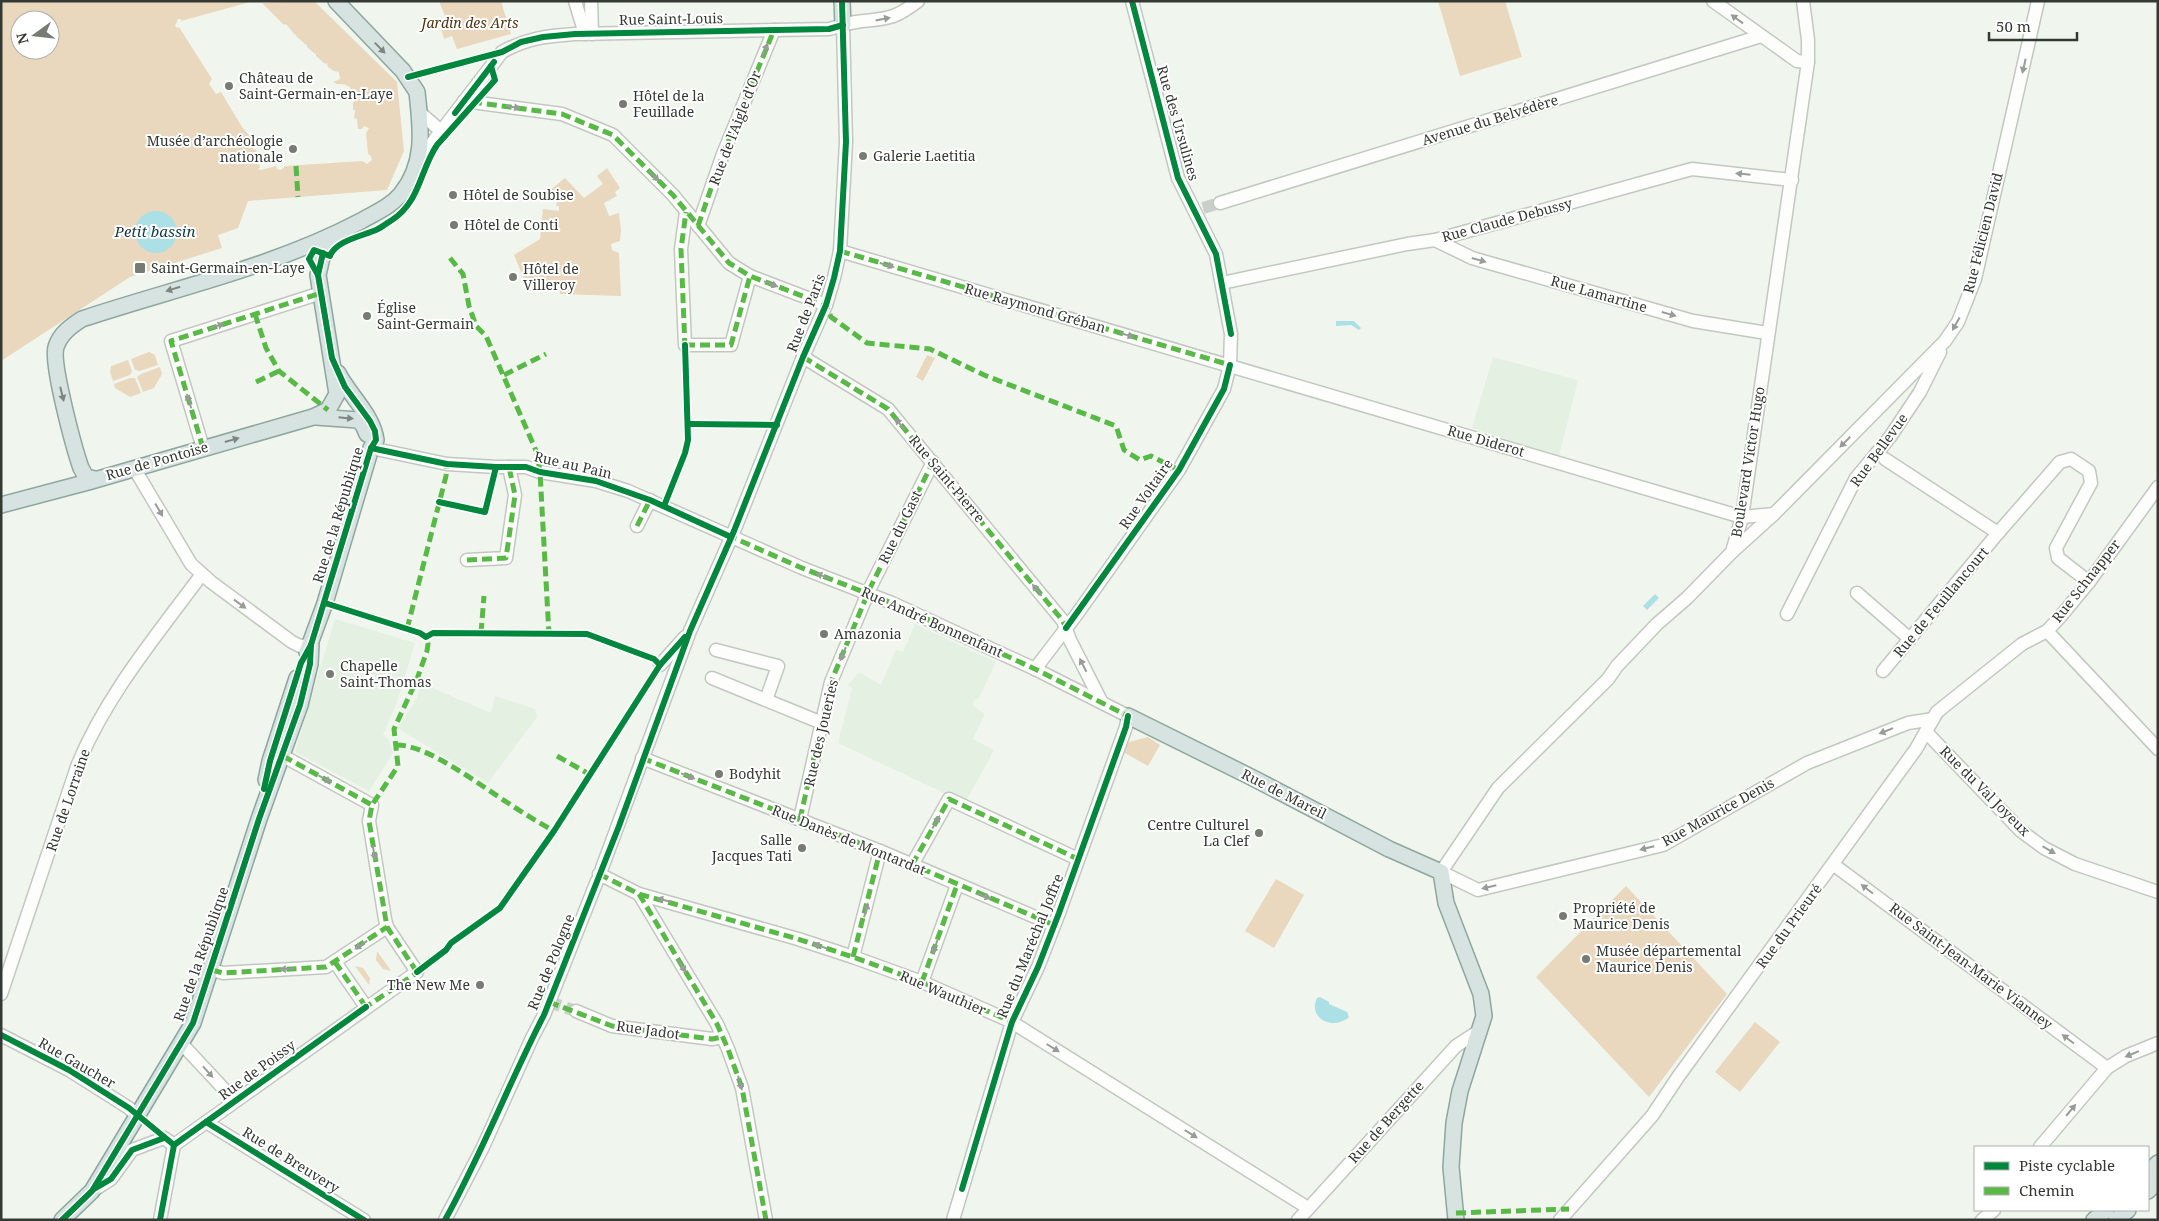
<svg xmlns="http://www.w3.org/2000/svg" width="2159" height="1221" font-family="'Noto Serif',serif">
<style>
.built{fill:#e4f0e1}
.green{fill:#e9d8bd;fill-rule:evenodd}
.water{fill:#abe0e6}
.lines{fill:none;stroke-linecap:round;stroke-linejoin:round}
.minor-tunnel{stroke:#cad0c9;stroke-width:12;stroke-dasharray:12 6;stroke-linecap:butt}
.minor-casing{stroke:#c3c7c1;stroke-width:15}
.major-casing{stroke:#8ea69e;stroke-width:18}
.minor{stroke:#fdfefc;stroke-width:12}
.major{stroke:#d6e3e0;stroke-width:15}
.quiet{stroke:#58b947;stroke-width:5;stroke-dasharray:10 5;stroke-linecap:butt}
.cycleway-casing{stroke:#fff;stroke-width:9}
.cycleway{stroke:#00873e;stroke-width:6}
.oneway{fill:#989c98}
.oneway2{fill:#7d8681}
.poi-dot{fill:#767b74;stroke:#fff;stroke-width:2}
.labels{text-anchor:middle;stroke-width:4;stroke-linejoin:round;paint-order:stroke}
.street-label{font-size:14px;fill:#343933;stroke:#fff}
.park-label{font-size:14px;font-style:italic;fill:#503512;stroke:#fff}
.poi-label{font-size:14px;fill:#343933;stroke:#fff;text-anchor:start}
.water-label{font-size:15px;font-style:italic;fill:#15393e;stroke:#fff}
</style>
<rect width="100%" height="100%" fill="#f0f6ee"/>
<g class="built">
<polygon points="1493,357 1578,380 1559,456 1472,428"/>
<polygon points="335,619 415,643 397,702 383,735 389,740 393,753 369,791 295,752"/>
<polygon points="915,624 996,662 978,700 975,699 972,705 985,714 973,739 994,750 965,803 838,743 852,688 848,685 859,672 881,685 896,650 903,652"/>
<polygon points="421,683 491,713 495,696 535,709 537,717 488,783 397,728 417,698"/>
</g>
<g class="green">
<path d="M1,1H254L181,21V19H178L175,26L177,28L179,27L212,79L209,84L216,94L221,92L242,127L250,136L248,138L253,142L251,144L254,150L256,149L260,167L258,169L261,170L276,166L277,169L281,170L285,166L362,161L367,164L372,160L371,156L368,154L366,133L369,128L364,126L362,129H358L357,119L354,118L355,110H353V102L355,101L353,100L352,96L354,95H352L350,87L343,84H337L333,82L340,79L339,72L334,71L328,67L327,63L325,64L316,56V53L315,54L307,47V44L306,45L296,36V34L295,35L286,24L284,25L262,3L314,1L397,82L404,151L387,190L248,201L238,228L218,235L222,248L130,277L1,361ZM20,20H50V50H20Z"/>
<polygon points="439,1 501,1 511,34 457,49 452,36 444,39 439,22 446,19"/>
<polygon points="1438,1 1505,1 1522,57 1460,76"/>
<polygon points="607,168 620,188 615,192 617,196 604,203 609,216 619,213 621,230 620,241 611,244 612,250 619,253 621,296 560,294 558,284 529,291 514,255 540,239 543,209 559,211 559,206 556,206 558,197 549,191 565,178 584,198 603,184 597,176"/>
<polygon points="149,352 155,355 158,365 140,371 135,370 131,359"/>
<polygon points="927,355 935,358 923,381 916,377"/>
<polygon points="128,360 132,371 130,375 113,381 110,372 111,366"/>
<polygon points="160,367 162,374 154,388 143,392 137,377 141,374"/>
<polygon points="130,378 135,378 141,393 130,397 115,388 114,384"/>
<polygon points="1148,737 1160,745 1148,766 1123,752 1129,742"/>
<polygon points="1276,879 1304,895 1274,948 1245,931"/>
<polygon points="1626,886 1727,994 1649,1097 1536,977"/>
<polygon points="377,951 391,971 383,969 376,960"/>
<polygon points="355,966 363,968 370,978 369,985"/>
<polygon points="1755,1022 1780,1042 1740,1092 1715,1072"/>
</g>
<g class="water">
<circle cx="156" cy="232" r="21"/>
<polygon points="1336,321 1354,321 1361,328 1359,330 1351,325 1336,326"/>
<polygon points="1655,594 1659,598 1647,610 1643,606"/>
<path d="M1320,997L1329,1002V1004L1347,1012L1349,1017C1334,1031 1307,1019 1317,998Z"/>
</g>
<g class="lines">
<g class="minor-tunnel">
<polyline points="1203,208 1220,203"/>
<polyline points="549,1002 576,1011"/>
</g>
<defs>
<g id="minor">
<polyline points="575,1 585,34"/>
<polyline points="591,1 592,34"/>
<polyline points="1713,1 1797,61 1808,62"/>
<polyline points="1803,1 1808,40 1808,62 1742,517 1732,552 1687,598 1657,624 1617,666 1608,679 1498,788 1441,872 1478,890 1663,845 1807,763 1908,723 1933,719"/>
<polyline points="464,101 562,114 613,135 673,195 729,263 750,276 826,305"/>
<polyline points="419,112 441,131"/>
<path d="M419,160L502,52C527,38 547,36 575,34L829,29C838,27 847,23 856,22C886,18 892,21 918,1"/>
<polyline points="1220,203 1761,36"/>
<polyline points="686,212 681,249 685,345 731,345 750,276"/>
<polyline points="698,226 723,154 774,30"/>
<polyline points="1435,240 1472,258 1693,321 1767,333"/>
<polyline points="840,251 1742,517 1774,514 1945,341 1958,322 1975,279 2038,1"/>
<polyline points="1222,283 1407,244 1435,240 1692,169 1792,180"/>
<polyline points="803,357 888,409 1063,621 1070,640 1101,701"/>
<polyline points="203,448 171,341 321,293"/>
<polyline points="371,448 447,464 496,467 526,467 540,472 596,481 628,491 802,568 892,603 1035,669 1128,716 1126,727 1059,913 1038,967 1012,1022 953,1220"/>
<polyline points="1885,459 1998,533 2060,462 2071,459 2089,471 2091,483 2056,548 2058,558 2089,582"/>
<polyline points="134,468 191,564 211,582 292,642 300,646 311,645"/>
<polyline points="637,526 650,500"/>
<polyline points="1732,552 1774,514"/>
<polyline points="467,560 506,558 515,495 509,467"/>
<polyline points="1857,593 1910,639"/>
<polyline points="1787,614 1856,478 1890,437 1920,392 1940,352"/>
<polyline points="2047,631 2158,749"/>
<polyline points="716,650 778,666 766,700"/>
<polyline points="660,665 685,637"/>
<polyline points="1035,669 1077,614 1179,470 1224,389 1230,365 1231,334 1216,254 1178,178 1132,1"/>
<polyline points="1883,671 1998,533"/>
<polyline points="712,678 822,723"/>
<polyline points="1926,732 2021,831 2044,848 2075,864 2158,892"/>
<polyline points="642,758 880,851 1054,925"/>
<polyline points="800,819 831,682 870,588 933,462"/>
<polyline points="912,865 949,799 1078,859"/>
<polyline points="1834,865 2107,1068"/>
<polyline points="602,868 690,631 734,531 803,357 826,305 834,278 840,251 846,142 843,25"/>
<polyline points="599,874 639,894 798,939 853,957 922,982 1010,1021 1308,1208"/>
<polyline points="639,894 717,1024 728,1049 742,1088 766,1220"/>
<polyline points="853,957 880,851"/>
<polyline points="335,962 366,1007"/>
<polyline points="212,970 223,973 326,967 387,927"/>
<polyline points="922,982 957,885"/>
<path d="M1,994L78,764C107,694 157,635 202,574"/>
<polyline points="576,1011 612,1026 712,1039 723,1037"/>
<polyline points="1,1035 69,1070 129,1108 137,1116"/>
<polyline points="181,1043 235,1101"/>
<polyline points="206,1122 364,1220"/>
<polyline points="174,1145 417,972 387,927 385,919 369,821 372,805 283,756"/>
<polyline points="2040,1147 2107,1068 2126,1056 2158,1043"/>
<polyline points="94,1190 111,1179 132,1150 164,1138 174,1145"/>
<polyline points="160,1220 174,1145"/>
<polyline points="445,1220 483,1147 532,1038 544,1015 597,881"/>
<polyline points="1298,1220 1456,1046 1479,1031"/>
<polyline points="1560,1220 1652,1116 1678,1077 1916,749 1937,712 2022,644 2047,631 2061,616 2089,582 2158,487"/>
<polyline points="1982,1220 1994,1210"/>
</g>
<g id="major">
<polyline points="842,1 843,25"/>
<polyline points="316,417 358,420 363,425 367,434"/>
<path d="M95,479L86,477L81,468C74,448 51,363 56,347C60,334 71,326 82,319C175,288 274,267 361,221C375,213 390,207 401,194C426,163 421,129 417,92L403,71L336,1"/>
<polyline points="1,505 88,482 313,417 328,410 337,394 318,275 323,253 338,235"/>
<path d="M307,652L325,603L371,448L376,440C373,415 349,395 338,373"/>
<polyline points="1128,716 1251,777 1389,849 1441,872 1446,903 1481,994 1484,1016 1460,1091 1454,1123 1451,1167 1456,1220"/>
<polyline points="266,780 270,761 297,678"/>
<polyline points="2148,1172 2158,1163"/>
<polyline points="2148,1191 2158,1181"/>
<polyline points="62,1220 92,1191 193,1023 259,819 300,705 310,664 311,645"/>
<polyline points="2094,1220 2106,1210"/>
<polyline points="2116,1220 2128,1210"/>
</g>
</defs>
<use href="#minor" class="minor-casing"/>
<use href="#major" class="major-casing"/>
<use href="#minor" class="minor"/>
<use href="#major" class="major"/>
<g class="quiet">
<polyline points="472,102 562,114 613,135 673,195 729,263 750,276 826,305 831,317 867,343 930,349 984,375 1116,426 1124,450 1140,460 1151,456 1179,470"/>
<polyline points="296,166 298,197"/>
<polyline points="698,226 723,154 774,30"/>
<polyline points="840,251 1230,365"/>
<polyline points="450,258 463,274 469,306 476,326 486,336 537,453 540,472 549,635"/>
<polyline points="255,314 266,348 279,371 328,410"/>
<polyline points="685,345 731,345 750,276"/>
<polyline points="685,348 681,249 686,212"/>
<polyline points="803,357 888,409 1063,621 1066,628"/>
<polyline points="504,375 546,354"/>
<polyline points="256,382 279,371"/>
<polyline points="203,448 171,341 321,293"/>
<polyline points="637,526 650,500"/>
<polyline points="727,535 802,568 892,603 1035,669 1128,716"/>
<polyline points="467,560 506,558 515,495 509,467"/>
<polyline points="407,629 446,476 447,464"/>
<polyline points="481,633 484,596"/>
<path d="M396,745C427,744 481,786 508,803C523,813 538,822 554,831"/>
<polyline points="283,756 372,805"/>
<polyline points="557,756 589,774"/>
<polyline points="642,758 880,851 1054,925"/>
<polyline points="800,819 831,682 870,588 933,462"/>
<polyline points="912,865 949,799 1078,859"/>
<polyline points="599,874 639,894 798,939 853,957 922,982 1012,1022"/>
<polyline points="639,894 717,1024 728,1049 742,1088 766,1220"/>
<polyline points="853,957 880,851"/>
<polyline points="335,962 366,1007"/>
<polyline points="212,970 223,973 326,967 387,927"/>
<polyline points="417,972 387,927 369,821 372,805 398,766 394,729 417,679 427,651 428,644 426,637"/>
<polyline points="922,982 957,885"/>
<polyline points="549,1002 612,1026 712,1039 723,1037"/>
<polyline points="363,1009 421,970"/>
<polyline points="1456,1213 1569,1209"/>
</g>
<defs>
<g id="cycleway">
<polyline points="1132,1 1178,178 1216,254 1231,334"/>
<polyline points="408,77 502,52 521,42 543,37 575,34 829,29 843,25"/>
<polyline points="455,113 494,62"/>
<path d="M318,275L309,259L314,250L330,256C335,241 362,236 376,230C381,228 387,223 392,220C420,202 420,170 437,145L495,80L491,66"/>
<polyline points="688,424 777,425"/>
<polyline points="371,448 447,464 496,467 526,467 540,472 596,481 650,500 731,537"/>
<polyline points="439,502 485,512 496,467"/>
<polyline points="664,506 685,453 688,440 685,345"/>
<polyline points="325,603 420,633 426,637 433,633 587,634 654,659 660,665"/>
<polyline points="1066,628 1179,470 1224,389 1230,365"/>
<polyline points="264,789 270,761 301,663 311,645 371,448 376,440 375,431 370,421 345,387 332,358 318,275 323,253"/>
<polyline points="417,972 446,950 451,943 500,908 554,831 660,665 685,637"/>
<polyline points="1,1035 69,1070 129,1108 174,1145"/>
<polyline points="206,1122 364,1220"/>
<polyline points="174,1145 366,1007"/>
<polyline points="94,1189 111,1179 132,1150 164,1138"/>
<polyline points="962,1189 1012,1022 1038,967 1059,913 1126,727 1128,716"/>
<polyline points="62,1220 92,1191 193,1023 259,819 300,705 310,664 311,645"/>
<polyline points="160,1220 174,1145"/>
<path d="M445,1220C482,1153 509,1083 544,1015L619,826L690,631L734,531L803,357L826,305L834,278L840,251L846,142L842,1"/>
</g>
</defs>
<use href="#cycleway" class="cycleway-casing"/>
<use href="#cycleway" class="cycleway"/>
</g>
<defs><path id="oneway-solid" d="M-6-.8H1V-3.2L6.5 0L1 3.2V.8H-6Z" transform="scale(1.25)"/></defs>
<g class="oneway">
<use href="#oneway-solid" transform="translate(883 19) rotate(-11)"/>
<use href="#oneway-solid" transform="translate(1737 19) rotate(-144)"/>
<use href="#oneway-solid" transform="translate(765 50) rotate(-68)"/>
<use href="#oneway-solid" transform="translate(2024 66) rotate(103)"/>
<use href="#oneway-solid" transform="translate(513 107) rotate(9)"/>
<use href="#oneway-solid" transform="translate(1743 174) rotate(-174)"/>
<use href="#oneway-solid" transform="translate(654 176) rotate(45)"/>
<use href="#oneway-solid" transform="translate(1479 260) rotate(16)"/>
<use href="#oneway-solid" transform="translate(887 265) rotate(16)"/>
<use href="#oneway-solid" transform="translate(771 284) rotate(21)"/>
<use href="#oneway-solid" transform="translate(1669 314) rotate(16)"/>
<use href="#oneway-solid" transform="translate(1956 324) rotate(119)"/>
<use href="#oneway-solid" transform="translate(217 326) rotate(-17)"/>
<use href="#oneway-solid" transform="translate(1127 335) rotate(16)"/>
<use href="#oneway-solid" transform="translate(189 401) rotate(-107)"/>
<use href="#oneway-solid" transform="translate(900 424) rotate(-130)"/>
<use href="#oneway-solid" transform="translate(1845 442) rotate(135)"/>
<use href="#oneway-solid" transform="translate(159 510) rotate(60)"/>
<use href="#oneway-solid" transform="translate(823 576) rotate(-160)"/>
<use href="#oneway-solid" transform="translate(1037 590) rotate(-129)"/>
<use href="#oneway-solid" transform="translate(240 604) rotate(36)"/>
<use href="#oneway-solid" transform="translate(843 654) rotate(113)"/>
<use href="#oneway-solid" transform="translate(1083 665) rotate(-117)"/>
<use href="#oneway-solid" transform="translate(1886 731) rotate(158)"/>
<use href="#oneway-solid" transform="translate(688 776) rotate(21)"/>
<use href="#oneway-solid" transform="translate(325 779) rotate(29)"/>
<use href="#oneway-solid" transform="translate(936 822) rotate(-61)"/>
<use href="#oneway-solid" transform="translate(1647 848) rotate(166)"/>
<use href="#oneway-solid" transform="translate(2049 850) rotate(30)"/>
<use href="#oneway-solid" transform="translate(374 853) rotate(81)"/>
<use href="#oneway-solid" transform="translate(1489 887) rotate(167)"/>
<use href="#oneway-solid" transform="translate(1867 889) rotate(-143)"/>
<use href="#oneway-solid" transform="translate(984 896) rotate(22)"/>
<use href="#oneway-solid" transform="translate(664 900) rotate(-165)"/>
<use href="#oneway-solid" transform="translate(866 910) rotate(-75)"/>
<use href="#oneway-solid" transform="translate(361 945) rotate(146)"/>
<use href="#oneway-solid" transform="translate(820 946) rotate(-161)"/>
<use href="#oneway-solid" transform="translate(935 947) rotate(110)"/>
<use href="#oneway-solid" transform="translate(682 966) rotate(59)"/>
<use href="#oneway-solid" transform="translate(287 969) rotate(177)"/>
<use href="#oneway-solid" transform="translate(2068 1039) rotate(-143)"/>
<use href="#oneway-solid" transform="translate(1053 1048) rotate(32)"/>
<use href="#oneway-solid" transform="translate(2132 1054) rotate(157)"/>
<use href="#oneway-solid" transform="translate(208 1072) rotate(48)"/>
<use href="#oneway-solid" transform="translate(740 1083) rotate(74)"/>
<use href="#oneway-solid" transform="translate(2071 1110) rotate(-50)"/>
<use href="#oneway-solid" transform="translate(1191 1134) rotate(32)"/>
</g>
<g class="oneway2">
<use href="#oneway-solid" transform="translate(380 48) rotate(46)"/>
<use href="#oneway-solid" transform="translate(173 289) rotate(163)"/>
<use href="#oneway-solid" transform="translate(62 394) rotate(76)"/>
<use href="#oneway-solid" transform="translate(346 418) rotate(6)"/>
<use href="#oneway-solid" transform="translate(232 440) rotate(-16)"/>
</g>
<g class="poi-dot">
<circle cx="229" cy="86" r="5"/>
<circle cx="623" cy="104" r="5"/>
<circle cx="293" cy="149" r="5"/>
<circle cx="863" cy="156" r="5"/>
<circle cx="453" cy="195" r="5"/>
<circle cx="454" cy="225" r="5"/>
<rect x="134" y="262" width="12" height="12" rx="2.5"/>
<circle cx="513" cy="277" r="5"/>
<circle cx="367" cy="316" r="5"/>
<circle cx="824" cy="634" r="5"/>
<circle cx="330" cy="674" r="5"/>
<circle cx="719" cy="774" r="5"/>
<circle cx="1259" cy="833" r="5"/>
<circle cx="802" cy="848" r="5"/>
<circle cx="1563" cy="916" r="5"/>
<circle cx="1586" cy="959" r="5"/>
<circle cx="480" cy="985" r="5"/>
</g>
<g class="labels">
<g class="street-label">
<text transform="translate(671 19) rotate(-1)" y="5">Rue Saint-Louis</text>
<text transform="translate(1490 120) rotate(-17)" y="5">Avenue du Belvédère</text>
<text transform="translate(1178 123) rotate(74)" y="5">Rue des Ursulines</text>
<text transform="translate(735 128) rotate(-69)" y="5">Rue de l'Aigle d'Or</text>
<text transform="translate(1507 220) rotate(-15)" y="5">Rue Claude Debussy</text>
<text transform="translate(1983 233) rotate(-76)" y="5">Rue Félicien David</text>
<text transform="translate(1599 294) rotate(16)" y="5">Rue Lamartine</text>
<text transform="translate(1035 308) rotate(16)" y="5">Rue Raymond Gréban</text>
<text transform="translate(806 313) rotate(-69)" y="5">Rue de Paris</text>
<text transform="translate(1486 441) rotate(16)" y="5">Rue Diderot</text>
<text transform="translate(1879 450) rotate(-54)" y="5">Rue Bellevue</text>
<text transform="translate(157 461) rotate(-16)" y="5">Rue de Pontoise</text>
<text transform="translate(1748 462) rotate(-81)" y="5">Boulevard Victor Hugo</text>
<text transform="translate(573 465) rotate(13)" y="5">Rue au Pain</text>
<text transform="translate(947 479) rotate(50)" y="5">Rue Saint-Pierre</text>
<text transform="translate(1146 494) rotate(-55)" y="5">Rue Voltaire</text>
<text transform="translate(338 515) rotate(-73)" y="5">Rue de la République</text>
<text transform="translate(900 527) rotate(-64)" y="5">Rue du Gast</text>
<text transform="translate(2086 581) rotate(-52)" y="5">Rue Schnapper</text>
<text transform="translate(1941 602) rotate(-50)" y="5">Rue de Feuillancourt</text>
<text transform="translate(932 622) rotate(24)" y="5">Rue André Bonnenfant</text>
<text transform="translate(821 733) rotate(-77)" y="5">Rue des Joueries</text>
<text transform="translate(1985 791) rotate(45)" y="5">Rue du Val Joyeux</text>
<text transform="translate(1284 794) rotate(27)" y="5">Rue de Mareil</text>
<text transform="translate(68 800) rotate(-71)" y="5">Rue de Lorraine</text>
<text transform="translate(1718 812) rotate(-29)" y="5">Rue Maurice Denis</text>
<text transform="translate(849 840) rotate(22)" y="5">Rue Danès de Montardat</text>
<text transform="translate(1789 926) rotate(-54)" y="5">Rue du Prieuré</text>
<text transform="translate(1030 946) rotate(-68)" y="5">Rue du Maréchal Joffre</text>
<text transform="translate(201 954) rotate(-71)" y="5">Rue de la République</text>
<text transform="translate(551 962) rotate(-68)" y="5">Rue de Pologne</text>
<text transform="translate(1971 966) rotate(37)" y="5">Rue Saint-Jean-Marie Vianney</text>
<text transform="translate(943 993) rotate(23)" y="5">Rue Wauthier</text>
<text transform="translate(648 1030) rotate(8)" y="5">Rue Jadot</text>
<text transform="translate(77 1063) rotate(30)" y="5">Rue Gaucher</text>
<text transform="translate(257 1070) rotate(-36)" y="5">Rue de Poissy</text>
<text transform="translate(1386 1122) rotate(-48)" y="5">Rue de Bergette</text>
<text transform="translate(291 1160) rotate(32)" y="5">Rue de Breuvery</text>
</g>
<g class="park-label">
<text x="470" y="28">Jardin des Arts</text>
</g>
<g class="poi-label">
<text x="239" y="83">Château de<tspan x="239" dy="16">Saint-Germain-en-Laye</tspan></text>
<text x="633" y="101">Hôtel de la<tspan x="633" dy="16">Feuillade</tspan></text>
<text x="283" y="146" text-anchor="end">Musée d’archéologie<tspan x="283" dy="16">nationale</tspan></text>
<text x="873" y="161">Galerie Laetitia</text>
<text x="463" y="200">Hôtel de Soubise</text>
<text x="464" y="230">Hôtel de Conti</text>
<text x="151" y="273">Saint-Germain-en-Laye</text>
<text x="523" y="274">Hôtel de<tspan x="523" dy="16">Villeroy</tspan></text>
<text x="377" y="313">Église<tspan x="377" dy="16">Saint-Germain</tspan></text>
<text x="834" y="639">Amazonia</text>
<text x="340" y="671">Chapelle<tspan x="340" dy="16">Saint-Thomas</tspan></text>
<text x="729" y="779">Bodyhit</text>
<text x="1249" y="830" text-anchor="end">Centre Culturel<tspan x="1249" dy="16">La Clef</tspan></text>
<text x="792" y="845" text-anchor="end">Salle<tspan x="792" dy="16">Jacques Tati</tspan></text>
<text x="1573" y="913">Propriété de<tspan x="1573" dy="16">Maurice Denis</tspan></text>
<text x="1596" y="956">Musée départemental<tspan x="1596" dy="16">Maurice Denis</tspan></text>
<text x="470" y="990" text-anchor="end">The New Me</text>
</g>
<g class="water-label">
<text x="155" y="237">Petit bassin</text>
</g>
</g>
<rect width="2159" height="1221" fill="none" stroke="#343933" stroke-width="5"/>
<rect x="1974" y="1146" width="175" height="65" fill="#ffffff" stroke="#aeb0ad"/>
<rect x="1984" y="1162" width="25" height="8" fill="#00873e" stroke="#aeb0ad"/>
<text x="2019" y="1171" font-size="15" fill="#343933">Piste cyclable</text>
<rect x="1984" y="1187" width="25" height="8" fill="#58b947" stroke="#aeb0ad"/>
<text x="2019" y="1196" font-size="15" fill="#343933">Chemin</text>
<g transform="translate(35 35) rotate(255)"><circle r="24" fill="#ffffff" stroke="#aeb0ad"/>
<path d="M0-4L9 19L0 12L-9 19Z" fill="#767b74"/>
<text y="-8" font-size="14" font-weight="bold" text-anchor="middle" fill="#343933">N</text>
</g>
<path d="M1989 32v8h88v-8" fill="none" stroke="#343933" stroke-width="2.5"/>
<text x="1996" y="32" font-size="15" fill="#343933" stroke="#ffffff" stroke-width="4" paint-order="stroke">50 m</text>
</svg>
